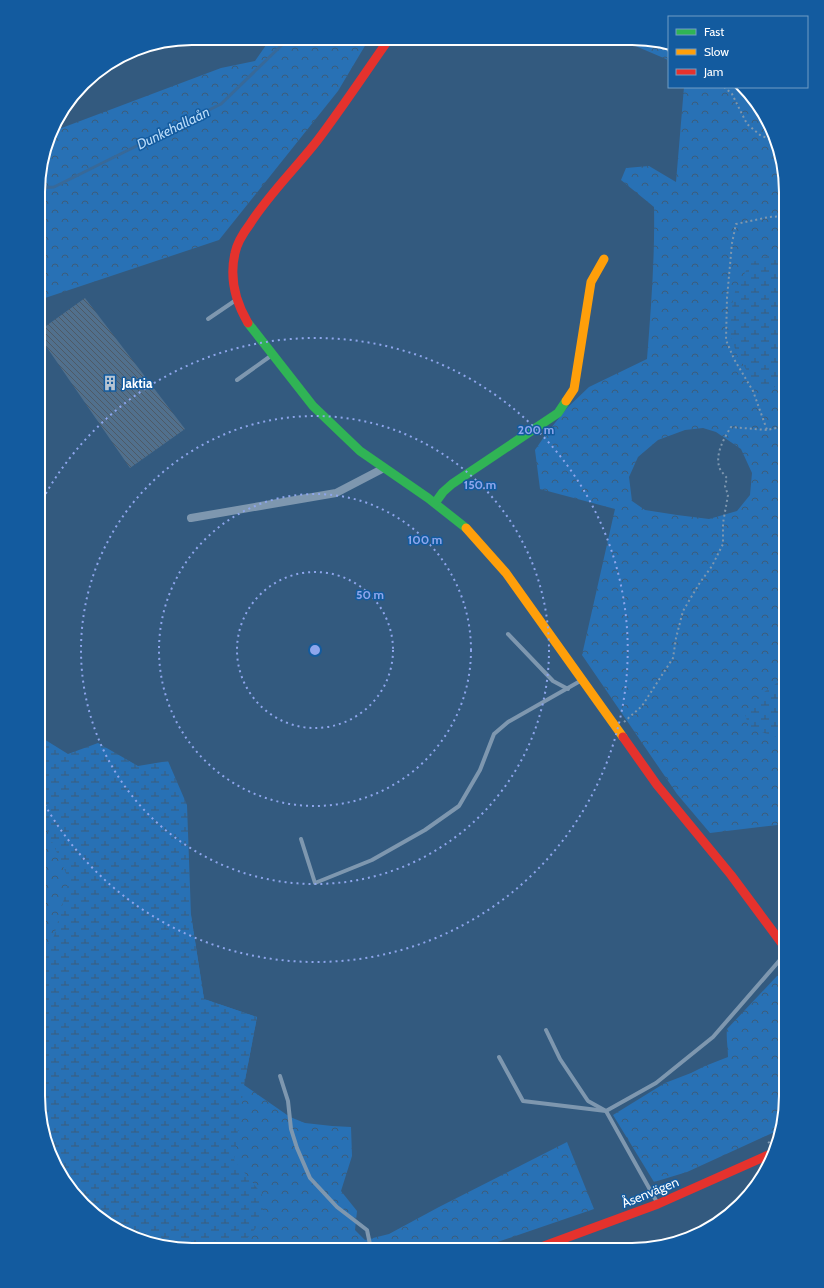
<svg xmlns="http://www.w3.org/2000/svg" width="824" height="1288" font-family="Cabin,sans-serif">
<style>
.forest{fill:url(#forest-crowns);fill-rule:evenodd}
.wetland{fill:url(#wetland-marsh)}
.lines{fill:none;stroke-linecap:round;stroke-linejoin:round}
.stream{stroke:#386999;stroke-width:3}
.building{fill:url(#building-back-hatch)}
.path{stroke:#7e97af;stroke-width:2;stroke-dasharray:2 3;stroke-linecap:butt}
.lane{stroke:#7e97af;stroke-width:4}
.street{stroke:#7e97af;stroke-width:8}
.fast{stroke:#30b455;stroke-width:9}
.slow{stroke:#ff9f0a;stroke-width:9}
.jam{stroke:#e5322d;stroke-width:9}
.ring{fill:none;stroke:#8ea6ec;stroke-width:2;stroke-dasharray:2 4}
.labels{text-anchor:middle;stroke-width:3;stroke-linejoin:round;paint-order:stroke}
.poi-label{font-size:13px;font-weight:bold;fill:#fff;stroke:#135b9f;text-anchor:start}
.street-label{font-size:13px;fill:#fff;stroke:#135b9f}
.water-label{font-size:14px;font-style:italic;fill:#b8dbfa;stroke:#135b9f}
.rim{fill:none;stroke:#fff;stroke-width:2}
.centre{fill:#8ea6ec;stroke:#135b9f;stroke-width:2}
.ring-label{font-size:12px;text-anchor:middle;font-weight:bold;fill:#8ea6ec;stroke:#135b9f;stroke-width:3;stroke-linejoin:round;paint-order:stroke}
</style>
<defs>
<pattern id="forest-crowns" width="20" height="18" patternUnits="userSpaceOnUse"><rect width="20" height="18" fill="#2871b5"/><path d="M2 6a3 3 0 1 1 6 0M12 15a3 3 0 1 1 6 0" fill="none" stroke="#3c5d7b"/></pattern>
<pattern id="wetland-marsh" width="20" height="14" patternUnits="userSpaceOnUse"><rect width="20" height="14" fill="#2871b5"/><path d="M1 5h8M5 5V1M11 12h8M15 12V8" fill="none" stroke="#3c5d7b"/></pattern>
<pattern id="building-back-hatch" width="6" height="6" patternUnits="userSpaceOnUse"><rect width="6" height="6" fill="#51708d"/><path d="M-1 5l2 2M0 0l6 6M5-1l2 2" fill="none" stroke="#4e5a66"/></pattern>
</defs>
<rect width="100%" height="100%" fill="#335a7f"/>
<g class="forest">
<polygon points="271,38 369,39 338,91 219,240 39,300 39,172 56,122 59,129 221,68 255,61"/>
<polygon points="619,39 653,39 669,44 669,61 666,59"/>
<path d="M684,87H743L754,98L774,133L786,192V824L710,833L677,794L582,655L615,509L540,489L535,450L546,434L568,407L589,387L647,359C651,308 655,257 654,207L621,180L626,168L649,166L676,182ZM703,428L716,432L741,449L752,473L750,495L737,511L709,519L677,515L645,510L632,501L629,477L638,457L658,440L685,430Z"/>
<polygon points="38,822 191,915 204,999 257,1017 244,1085 290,1117 305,1123 332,1126 351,1127 352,1156 341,1191 357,1211 355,1230 365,1240 389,1234 439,1207 567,1142 594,1209 474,1250 172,1249 133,1238 98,1218 70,1190 50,1155 38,1096"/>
<path d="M785,975L786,1106L781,1129L687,1172L654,1182L613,1115L665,1083L691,1073L705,1066L728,1057C728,1048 726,1038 727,1029L777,976Z"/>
</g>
<g class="wetland">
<path d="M773,254L786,261V327C781,337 783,347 782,359C782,369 779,378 775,387L766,391L754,382L737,355L730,333L733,296L750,263Z"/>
<polygon points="786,676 786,737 780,738 749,728 745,714 760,695 784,678"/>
<polygon points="39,736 68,754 98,743 138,766 168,761 187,805 191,915 204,999 257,1017 244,1085 234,1160 262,1194 264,1218 246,1240 223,1240 174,1244 148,1242 133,1238 99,1219 78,1190 64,1180 50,1155 38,1096 38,957 54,936 69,880 45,826 38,822"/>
</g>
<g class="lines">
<polyline class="stream" points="39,188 54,187 221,104 287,40 287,38"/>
</g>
<polygon class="building" points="85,298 185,429 130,468 39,336 39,331"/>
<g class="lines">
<g class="path">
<polyline points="634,39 669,51"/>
<polyline points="724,87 732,94 747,124 760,135 776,142"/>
<polyline points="786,426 767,430 753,391 734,359 726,340 727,298 732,243 736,224 769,217 786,216"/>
<path d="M624,722L642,706L673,658L676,638L683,611L699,584L712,566L723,544V523L728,495L725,486L727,478C725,476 723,473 721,471C713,457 724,438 731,427L767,430"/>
<polyline points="768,1143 780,1135"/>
<polyline points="507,1250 524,1244"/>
</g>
<g class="lane">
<polyline points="208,319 236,300"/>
<polyline points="237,380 272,355"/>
<polyline points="508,634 553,681 568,689"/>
<polyline points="301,839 315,883 372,860 425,830 459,806 480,770 494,734 508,722 582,680"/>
<polyline points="546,1030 560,1059 588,1101 606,1111 656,1083 713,1037 786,953"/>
<polyline points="499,1057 523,1101 606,1111 658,1204"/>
<polyline points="280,1076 288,1101 291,1129 297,1148 310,1178 337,1207 367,1230 371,1249"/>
</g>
<polyline class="street" points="191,518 336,493 384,468"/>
<g class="fast">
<polyline points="248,323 313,406 360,451 428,498 466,528"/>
<polyline points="435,503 443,492 452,484 558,413 566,401"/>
</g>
<g class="slow">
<polyline points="566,401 574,389 591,282 604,259"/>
<polyline points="466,528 506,573 623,737"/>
</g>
<g class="jam">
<path d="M248,323C235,301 229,279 235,253C237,243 244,232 250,224C269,194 295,169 317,141C342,108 365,73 389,39"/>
<polyline points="623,737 657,785 731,875 786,949"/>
<polyline points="533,1250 658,1204 775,1152"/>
</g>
</g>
<g class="ring">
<circle cx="315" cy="650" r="78"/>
<circle cx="315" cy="650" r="156"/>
<circle cx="315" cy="650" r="234"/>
<path d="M40 504A312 312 0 1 1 40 796"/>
</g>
<defs>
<symbol id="building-bare" viewBox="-9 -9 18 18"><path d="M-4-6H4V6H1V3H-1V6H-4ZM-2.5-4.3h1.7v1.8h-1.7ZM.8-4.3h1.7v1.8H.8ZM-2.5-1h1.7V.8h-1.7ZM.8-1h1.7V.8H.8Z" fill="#b8c5d2" stroke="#135b9f" stroke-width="2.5" paint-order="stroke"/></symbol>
</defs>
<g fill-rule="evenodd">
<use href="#building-bare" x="99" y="372" width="22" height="22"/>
</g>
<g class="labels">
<g class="poi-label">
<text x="122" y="388">Jaktia</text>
</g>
<g class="street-label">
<text transform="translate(650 1192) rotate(-22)" y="5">Åsenvägen</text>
</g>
<g class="water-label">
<text transform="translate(173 128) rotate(-26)" y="5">Dunkehallaån</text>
</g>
</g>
<path d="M0 0H824V1288H0ZM192 45H632A147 147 0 0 1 779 192V1096A147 147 0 0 1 632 1243H192A147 147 0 0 1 45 1096V192A147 147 0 0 1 192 45Z" fill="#135b9f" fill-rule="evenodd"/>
<path class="rim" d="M192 45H632A147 147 0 0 1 779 192V1096A147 147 0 0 1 632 1243H192A147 147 0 0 1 45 1096V192A147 147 0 0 1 192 45Z"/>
<circle cx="315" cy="650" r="6" class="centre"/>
<g class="ring-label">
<text x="536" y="434">200 m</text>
<text x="480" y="489">150 m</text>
<text x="425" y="544">100 m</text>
<text x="370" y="599">50 m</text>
</g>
<rect x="668" y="16" width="140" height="72" fill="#135b9f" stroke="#719dc5"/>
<rect x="676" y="29" width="20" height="6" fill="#30b455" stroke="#719dc5"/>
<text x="704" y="36" font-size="12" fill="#ffffff">Fast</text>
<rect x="676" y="49" width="20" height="6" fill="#ff9f0a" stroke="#719dc5"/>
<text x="704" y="56" font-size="12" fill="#ffffff">Slow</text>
<rect x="676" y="69" width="20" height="6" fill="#e5322d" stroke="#719dc5"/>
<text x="704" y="76" font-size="12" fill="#ffffff">Jam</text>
</svg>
